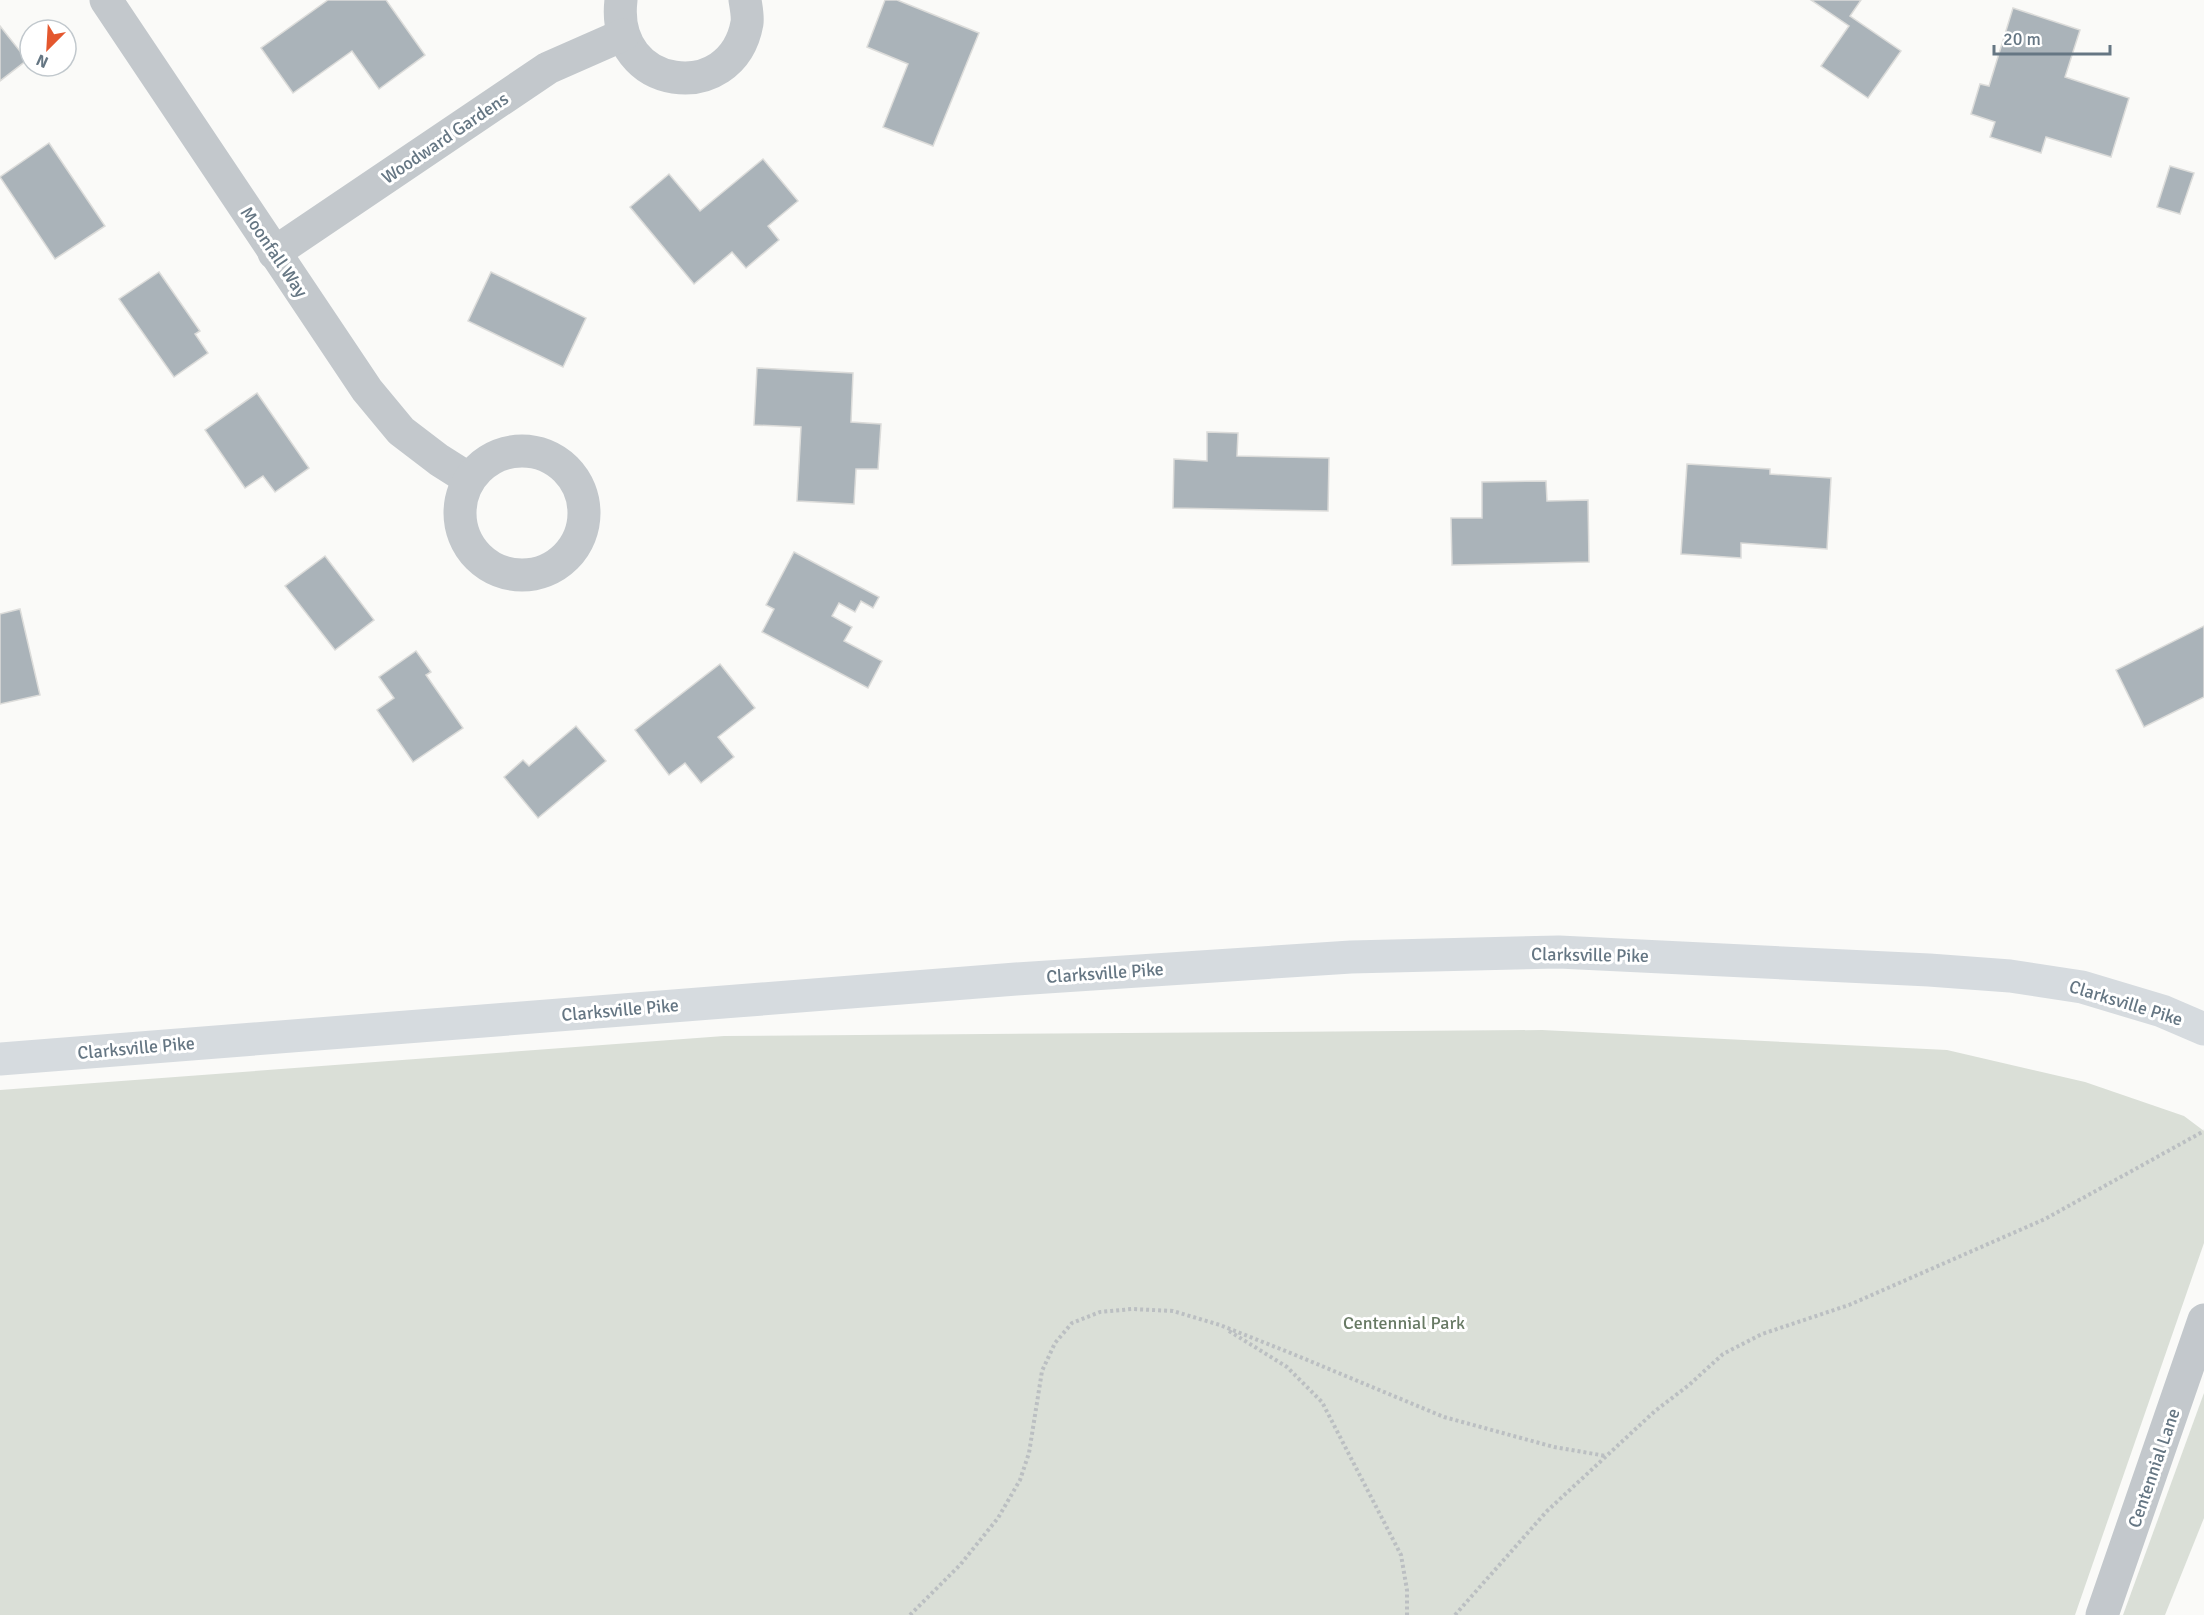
<svg xmlns="http://www.w3.org/2000/svg" width="2204" height="1615" font-family="Signika,sans-serif">
<style>
.green{fill:#dadfd7}
.building{fill:#aab3b9;stroke:#dcdcda;stroke-width:1.5}
.lines{fill:none;stroke-linecap:round;stroke-linejoin:round}
.path{stroke:#bbbfc2;stroke-width:4;stroke-dasharray:3 3;stroke-linecap:butt}
.minor{stroke:#c3c8cc;stroke-width:33}
.tertiary{stroke:#c3c8cc;stroke-width:33}
.primary{stroke:#d6dbdf;stroke-width:33}
.labels{text-anchor:middle;stroke-width:6;stroke-linejoin:round;paint-order:stroke}
.street-label{font-size:18px;fill:#657683;stroke:#fff}
.park-label{font-size:18px;fill:#687a64;stroke:#fff}
</style>
<rect width="100%" height="100%" fill="#fafaf8"/>
<g class="green">
<polygon points="1542,1030 1947,1050 2085,1082 2184,1116 2204,1131 2204,1243 2075,1615 0,1615 0,1090 724,1036"/>
<polygon points="2204,1393 2204,1518 2165,1615 2123,1615"/>
</g>
<g class="building">
<polygon points="328,0 386,0 425,55 379,89 352,51 293,93 261,48"/>
<polygon points="885,0 897,0 979,33 933,146 883,127 908,64 867,47"/>
<polygon points="1811,0 1861,0 1850,16 1901,51 1868,98 1821,66 1849,26"/>
<polygon points="2013,8 2080,30 2065,77 2129,98 2111,157 2046,137 2041,153 1990,137 1995,122 1971,114 1980,84 1989,86"/>
<polygon points="0,26 27,60 0,81"/>
<polygon points="49,143 105,226 55,259 0,177"/>
<polygon points="763,159 798,201 768,226 779,240 746,268 732,252 694,284 630,207 669,174 700,211"/>
<polygon points="2170,166 2194,173 2180,214 2157,207"/>
<polygon points="159,272 200,331 195,334 208,353 174,377 119,299"/>
<polygon points="491,272 586,318 563,367 468,321"/>
<polygon points="757,368 853,373 851,422 881,424 878,469 856,469 854,504 797,501 801,427 754,425"/>
<polygon points="257,393 309,468 275,492 263,476 245,488 205,430"/>
<polygon points="1207,432 1238,433 1237,456 1329,458 1328,511 1173,508 1174,459 1207,461"/>
<polygon points="1687,464 1770,469 1770,474 1831,478 1827,549 1741,543 1741,558 1681,554"/>
<polygon points="1546,481 1547,501 1588,500 1589,562 1452,565 1451,518 1482,518 1482,482"/>
<polygon points="794,552 879,597 873,608 861,601 855,612 839,603 832,616 852,627 844,641 882,661 868,688 762,632 774,609 766,605"/>
<polygon points="325,556 374,620 335,650 285,586"/>
<polygon points="20,609 40,695 0,704 0,614"/>
<polygon points="2204,626 2204,697 2144,727 2116,670"/>
<polygon points="416,651 431,672 426,675 463,728 413,762 377,710 394,698 379,677"/>
<polygon points="720,664 755,708 718,737 734,757 701,783 685,763 669,775 635,730"/>
<polygon points="576,726 606,761 538,818 504,777 523,760 529,766"/>
</g>
<g class="lines">
<g class="path">
<polyline points="1229,1331 1287,1367 1322,1402 1401,1555 1407,1590 1407,1615"/>
<polyline points="910,1615 960,1565 998,1518 1020,1480 1029,1453 1042,1371 1055,1343 1072,1323 1100,1312 1132,1309 1173,1311 1220,1325 1293,1354 1444,1417 1554,1447 1606,1456"/>
<polyline points="1455,1615 1547,1511 1655,1411 1689,1385 1723,1354 1762,1334 1849,1305 2045,1219 2204,1131"/>
</g>
<g class="minor">
<polyline points="106,0 367,390 401,431 439,460 469,479"/>
<path d="M621,0C610,91 732,107 747,23C748,16 746,7 745,0"/>
<polyline points="274,253 548,68 623,35"/>
<circle cx="522" cy="513" r="62"/>
</g>
<polyline class="tertiary" points="2102,1615 2204,1320"/>
<polyline class="primary" points="0,1059 1016,979 1351,957 1559,952 1929,970 2010,976 2082,987 2162,1011 2204,1029"/>
</g>
<g class="labels">
<g class="street-label">
<text transform="translate(445 138) rotate(-34)" y="6">Woodward Gardens</text>
<text transform="translate(274 252) rotate(56)" y="6">Moonfall Way</text>
<text transform="translate(1590 955) rotate(1)" y="6">Clarksville Pike</text>
<text transform="translate(1105 973) rotate(-4)" y="6">Clarksville Pike</text>
<text transform="translate(2126 1003) rotate(17)" y="6">Clarksville Pike</text>
<text transform="translate(620 1010) rotate(-5)" y="6">Clarksville Pike</text>
<text transform="translate(136 1048) rotate(-5)" y="6">Clarksville Pike</text>
<text transform="translate(2154 1468) rotate(-71)" y="6">Centennial Lane</text>
</g>
<g class="park-label">
<text x="1404" y="1329">Centennial Park</text>
</g>
</g>
<g transform="translate(48 48) rotate(204)"><circle r="28" fill="#ffffff" stroke="#c1c8cd" stroke-width="1.5"/>
<path d="M0-4.5L10 22L0 15L-10 22Z" fill="#e4572e"/>
<text y="-9" font-size="16" font-weight="bold" text-anchor="middle" fill="#657683">N</text>
</g>
<path d="M1994 45v9h116v-9" fill="none" stroke="#657683" stroke-width="3"/>
<text x="2003" y="45" font-size="18" fill="#657683" stroke="#ffffff" stroke-width="4.5" paint-order="stroke">20 m</text>
</svg>
